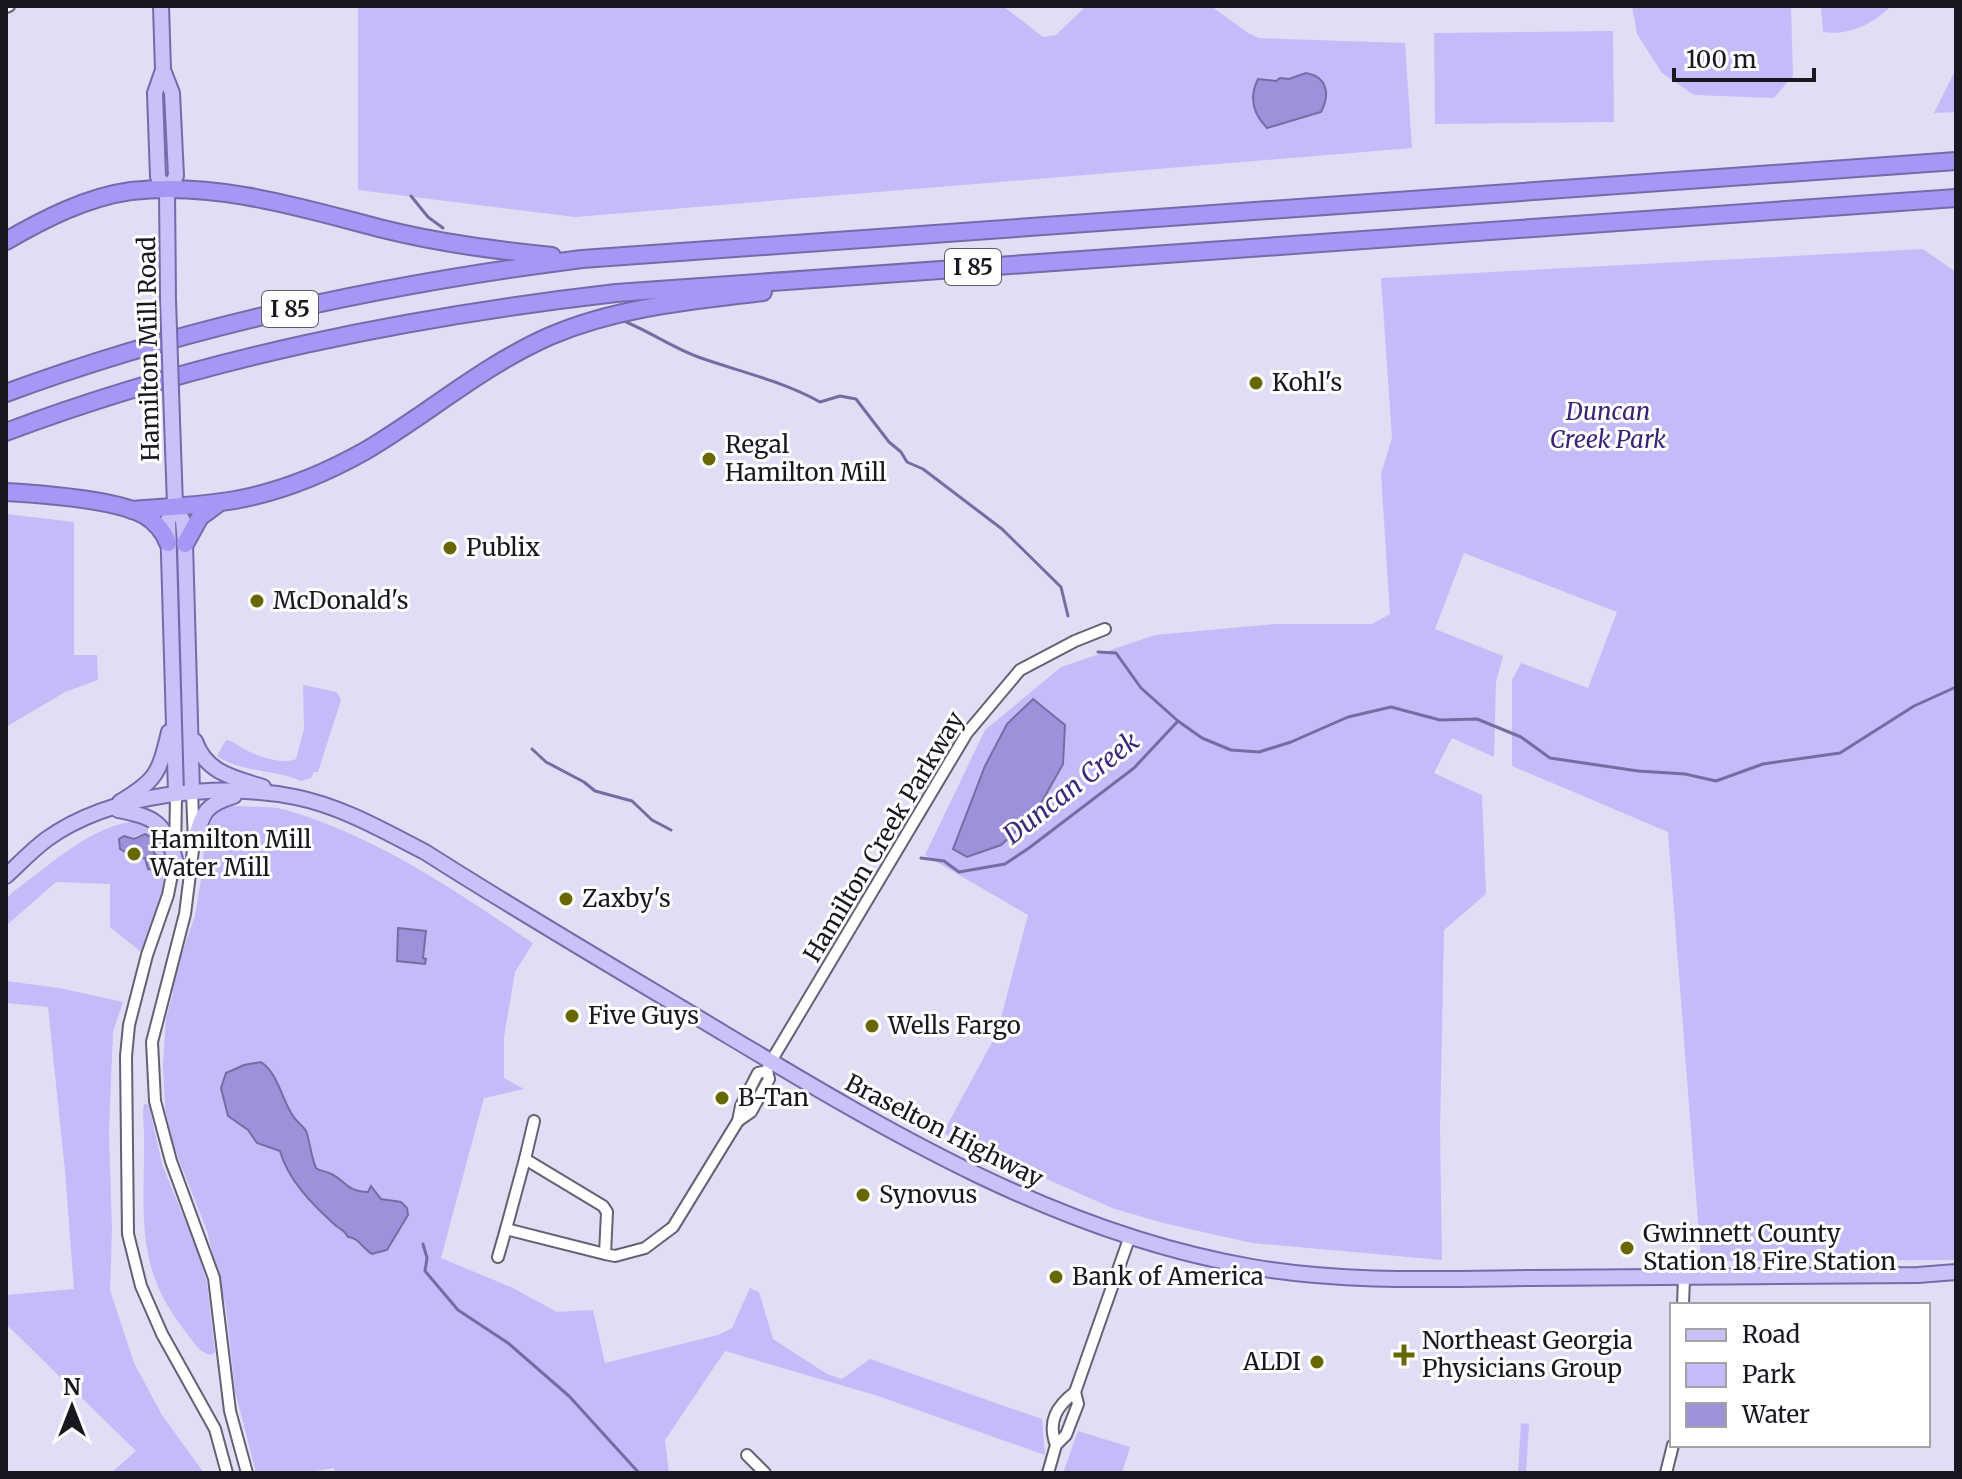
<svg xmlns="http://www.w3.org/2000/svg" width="1962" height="1479" font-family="Merriweather,serif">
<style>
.green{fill:#c4bcf9;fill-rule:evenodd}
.water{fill:#9c91da;stroke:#756da2;stroke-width:2}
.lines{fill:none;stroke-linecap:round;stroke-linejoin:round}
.stream{stroke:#756da2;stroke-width:3}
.minor-casing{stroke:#636174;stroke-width:14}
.major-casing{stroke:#756baa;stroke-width:18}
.highway-casing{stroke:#756baa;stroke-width:20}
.minor{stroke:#fff;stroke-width:10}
.major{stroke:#cac1f8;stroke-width:14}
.highway{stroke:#a697f4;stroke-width:16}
.major-bridge-casing{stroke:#756baa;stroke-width:18;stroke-linecap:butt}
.major-bridge{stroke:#cac1f8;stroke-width:14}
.poi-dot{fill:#676803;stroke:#fff;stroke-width:3}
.labels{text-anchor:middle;stroke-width:6;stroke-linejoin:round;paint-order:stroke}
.shield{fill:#fff;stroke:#5e5d63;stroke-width:2}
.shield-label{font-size:22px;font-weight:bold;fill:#191820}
.street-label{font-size:24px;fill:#191820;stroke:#fff}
.poi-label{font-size:24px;fill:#191820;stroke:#fff;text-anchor:start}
.park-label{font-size:24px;font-style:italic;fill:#3a2377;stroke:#fff}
.water-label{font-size:26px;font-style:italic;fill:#3e287c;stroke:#fff}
</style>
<rect width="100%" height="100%" fill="#e0def4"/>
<g class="green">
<polygon points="358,6 1003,6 1043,37 1056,35 1086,6 1211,6 1248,33 1259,38 1405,43 1412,148 575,217 358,190"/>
<polygon points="1632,6 1791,6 1793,76 1774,98 1694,95 1662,73 1637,34"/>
<path d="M1821,6H1891C1873,24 1848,36 1823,32Z"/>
<polygon points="1613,31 1614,122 1435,124 1434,33"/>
<polygon points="1956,69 1956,112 1934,113"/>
<polygon points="1923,249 1956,272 1956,1260 1701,1261 1668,832 1512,766 1512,680 1521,663 1588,688 1617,612 1464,553 1435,629 1503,656 1496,682 1494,757 1452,738 1434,773 1482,795 1486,894 1444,930 1440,1131 1442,1260 1252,1243 1163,1223 1112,1208 943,1133 997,1033 1028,915 925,855 985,730 1061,667 1155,635 1275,624 1372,624 1390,614 1381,474 1392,438 1381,278"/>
<polygon points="6,514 74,522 74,655 97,655 98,680 65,692 6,727"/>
<path d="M303,685L337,692L341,700L318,772H314L311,778L301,781C274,769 242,773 217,756L226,740C234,741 237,745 244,749C257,756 282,765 296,759L304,729Z"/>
<path d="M237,806C253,807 271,806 286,810C376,836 456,891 533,943L515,972L504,1037V1078L524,1089L484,1098L441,1258L513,1288L557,1312L593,1310L605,1363L718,1335L732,1328L750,1288L759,1292L773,1339L827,1374L842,1379L870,1359L1042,1419L1045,1455L878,1396L725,1351L665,1440L669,1473H336L334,1468L304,1473H256L235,1391L226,1308L207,1231L174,1147L165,1109L163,1065L166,1018L173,993L171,983L195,916L203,867L204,834L220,807Z"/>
<path d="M143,820L155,824L167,852L160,905L141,952L110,927V884L56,882L6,926V899L14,891C55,862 91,824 143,820ZM138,835L153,838L154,853L160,858L148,861L123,851L130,839Z"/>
<polygon points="6,981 59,988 123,1002 113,1032 109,1132 112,1231 110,1290 134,1363 162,1415 204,1473 111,1473 136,1451 6,1324 6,1295 74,1289 65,1171 48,1007 6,1003"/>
<path d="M144,1104L149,1105L162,1164L199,1255L207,1283L215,1352L211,1355C199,1353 192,1340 185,1331C133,1265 145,1212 144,1135C144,1124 142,1115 144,1104Z"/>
<polygon points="1521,1423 1529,1424 1526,1473 1518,1473"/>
<polygon points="1078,1431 1130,1447 1122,1473 1063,1473"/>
</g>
<g class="water">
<path d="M1306,73C1328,77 1330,95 1321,112L1267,128C1253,114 1249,97 1258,79L1276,81L1280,78L1289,79Z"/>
<polygon points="1033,699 1065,725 1063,764 1035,814 1001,845 967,857 953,849 985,766 1007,724"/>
<polygon points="145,834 153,838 154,853 162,860 162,869 157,871 148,869 145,858 138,859 120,849 119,839 124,836 134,839"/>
<polygon points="398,928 426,931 423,958 426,959 425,964 397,961"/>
<path d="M261,1062C278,1073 282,1100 293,1116C296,1121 303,1126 306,1131C310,1141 311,1157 316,1168C320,1171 324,1171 329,1173C344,1178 344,1191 368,1192L371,1186L381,1199L401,1202L407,1208L408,1215L387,1250L372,1254C363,1249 358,1237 348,1237C344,1229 340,1230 334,1224C312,1204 288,1180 280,1151L257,1143L248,1130L228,1116L221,1088L226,1073L244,1065Z"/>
</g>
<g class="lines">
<g class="stream">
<polyline points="411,196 428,217 443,228"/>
<path d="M621,320C648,330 672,348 701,358C741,372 782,381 820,402L840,396L856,399L889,442L901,452L907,462L923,469L1002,529L1061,587L1068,616"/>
<polyline points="1098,652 1116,653 1141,688 1178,721 1202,738 1231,750 1259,752 1291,742 1348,717 1391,707 1440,720 1477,719 1521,737 1550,758 1638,771 1685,774 1716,781 1763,764 1840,753 1914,706 1956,687"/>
<polyline points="532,749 546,762 584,782 595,791 632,801 652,820 671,830"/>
<polyline points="921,858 944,861 959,872 1005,864 1029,848 1134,768 1178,721"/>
<polyline points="423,1244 427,1258 425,1271 458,1310 508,1343 569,1396 639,1473"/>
</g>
<defs>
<g id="minor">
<polyline points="6,7 9,6"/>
<polyline points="192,792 194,842 185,914 152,1042 155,1101 171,1161 214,1278 230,1411 247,1473"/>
<polyline points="176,794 175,859 168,895 147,955 129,1025 126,1056 128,1234 141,1286 162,1334 215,1429 227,1473"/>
<polyline points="738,1121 751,1112 769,1079 767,1071 770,1063 967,733 1020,670 1075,641 1105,629"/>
<polyline points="525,1159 534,1121"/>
<polyline points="605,1254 607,1212 603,1206 525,1159 506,1229 605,1254 615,1256 645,1248 673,1227 738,1121 741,1106 758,1073 767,1071"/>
<polyline points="498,1257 506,1229"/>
<polyline points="1683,1305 1684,1277"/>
<polyline points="1075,1392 1130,1236"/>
<polyline points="747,1455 765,1473"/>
<path d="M1048,1473L1056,1445L1066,1435L1078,1404L1075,1392C1057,1406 1047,1421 1056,1445"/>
<polyline points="1666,1473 1673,1445"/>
</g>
<g id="major">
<polyline points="161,6 163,70 155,93 158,177 167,191"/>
<polyline points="163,70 172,93 176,176 167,191 168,300"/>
<polyline points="172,420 175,505 183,521 185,544 192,792"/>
<polyline points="175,505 168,520 176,794"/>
<path d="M195,741C206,773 234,778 263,787"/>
<path d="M120,802C157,780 159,773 169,732"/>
<path d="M118,810C155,817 164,822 175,859"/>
<path d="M194,842C203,813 204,805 234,796"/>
<path d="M6,876C19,864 32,850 47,839C111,793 219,782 295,797C341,806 384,831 425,852C522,914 622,972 720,1031C887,1131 1058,1234 1252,1267C1345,1283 1439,1279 1533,1278C1661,1277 1790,1276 1918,1275L1956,1272"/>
</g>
<g id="highway">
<path d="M6,241C44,219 87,197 131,191C216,181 302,208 383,229C439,243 495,250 552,256"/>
<path d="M6,393C192,324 386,284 582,259L1956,161"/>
<path d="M6,432C203,358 408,317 616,293L1956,198"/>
<path d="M6,492C40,494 115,499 144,515C155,521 164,532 168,543"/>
<path d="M132,510C166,507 201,506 235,500C279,492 326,473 365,451C428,414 482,366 550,336C618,307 690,301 763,292"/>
<polyline points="185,544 200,517 219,503"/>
</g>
</defs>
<use href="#minor" class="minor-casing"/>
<use href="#major" class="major-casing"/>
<use href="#highway" class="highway-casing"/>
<use href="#minor" class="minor"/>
<use href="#major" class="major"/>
<use href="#highway" class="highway"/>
<defs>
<polyline id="major-bridge" points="168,300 172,420"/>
</defs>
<use href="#major-bridge" class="major-bridge-casing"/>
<use href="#major-bridge" class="major-bridge"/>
</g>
<g class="poi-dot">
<circle cx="1256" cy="383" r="8"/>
<circle cx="709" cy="459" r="8"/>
<circle cx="450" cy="548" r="8"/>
<circle cx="257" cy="601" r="8"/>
<circle cx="134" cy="854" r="8"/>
<circle cx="566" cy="899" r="8"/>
<circle cx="572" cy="1016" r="8"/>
<circle cx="872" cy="1026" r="8"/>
<circle cx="722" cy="1098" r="8"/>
<circle cx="863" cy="1195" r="8"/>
<circle cx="1627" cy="1248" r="8"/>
<circle cx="1056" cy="1277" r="8"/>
<path d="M1400 1343h8v8h8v8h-8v8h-8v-8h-8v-8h8z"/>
<circle cx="1317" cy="1362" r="8"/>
</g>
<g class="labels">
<g class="shield">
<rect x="945" y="249" width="56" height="36" rx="6"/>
<rect x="262" y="291" width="56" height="36" rx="6"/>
</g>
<g class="shield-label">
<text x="973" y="275">I 85</text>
<text x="290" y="317">I 85</text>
</g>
<g class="street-label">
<text transform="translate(149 349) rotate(-91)" y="8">Hamilton Mill Road</text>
<text transform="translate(884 837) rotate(-59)" y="8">Hamilton Creek Parkway</text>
<text transform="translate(944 1131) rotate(27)" y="8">Braselton Highway</text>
</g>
<g class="poi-label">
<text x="1272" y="391">Kohl's</text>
<text x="725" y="453">Regal<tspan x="725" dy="28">Hamilton Mill</tspan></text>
<text x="466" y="556">Publix</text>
<text x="273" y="609">McDonald's</text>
<text x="150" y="848">Hamilton Mill<tspan x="150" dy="28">Water Mill</tspan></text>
<text x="582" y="907">Zaxby's</text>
<text x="588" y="1024">Five Guys</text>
<text x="888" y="1034">Wells Fargo</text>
<text x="738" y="1106">B-Tan</text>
<text x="879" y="1203">Synovus</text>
<text x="1643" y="1242">Gwinnett County<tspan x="1643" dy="28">Station 18 Fire Station</tspan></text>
<text x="1072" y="1285">Bank of America</text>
<text x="1422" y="1349">Northeast Georgia<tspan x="1422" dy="28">Physicians Group</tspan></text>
<text x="1301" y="1370" text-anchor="end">ALDI</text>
</g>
<g class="park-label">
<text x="1608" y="420">Duncan<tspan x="1608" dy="28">Creek Park</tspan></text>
</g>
<g class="water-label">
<text transform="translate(1071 788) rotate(-38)" y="9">Duncan Creek</text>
</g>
</g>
<rect width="1962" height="1479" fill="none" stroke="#191820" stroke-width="16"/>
<rect x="1670" y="1303" width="260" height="144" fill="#ffffff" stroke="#a3a3a6" stroke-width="2"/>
<rect x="1686" y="1329" width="40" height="12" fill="#cac1f8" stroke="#a3a3a6" stroke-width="2"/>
<text x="1742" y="1343" font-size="24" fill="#191820">Road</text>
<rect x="1686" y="1363" width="40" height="24" fill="#c4bcf9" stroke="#a3a3a6" stroke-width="2"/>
<text x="1742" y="1383" font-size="24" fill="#191820">Park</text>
<rect x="1686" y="1403" width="40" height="24" fill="#9c91da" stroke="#a3a3a6" stroke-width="2"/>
<text x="1742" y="1423" font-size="24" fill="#191820">Water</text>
<g transform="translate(72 1407)" stroke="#ffffff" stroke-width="6" paint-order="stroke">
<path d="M0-6L14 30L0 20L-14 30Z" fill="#191820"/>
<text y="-12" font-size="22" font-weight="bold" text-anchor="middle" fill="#191820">N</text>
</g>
<path d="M1674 68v12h140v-12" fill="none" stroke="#191820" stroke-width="4"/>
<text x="1686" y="68" font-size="24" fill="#191820" stroke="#ffffff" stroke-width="6" paint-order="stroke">100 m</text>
</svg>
